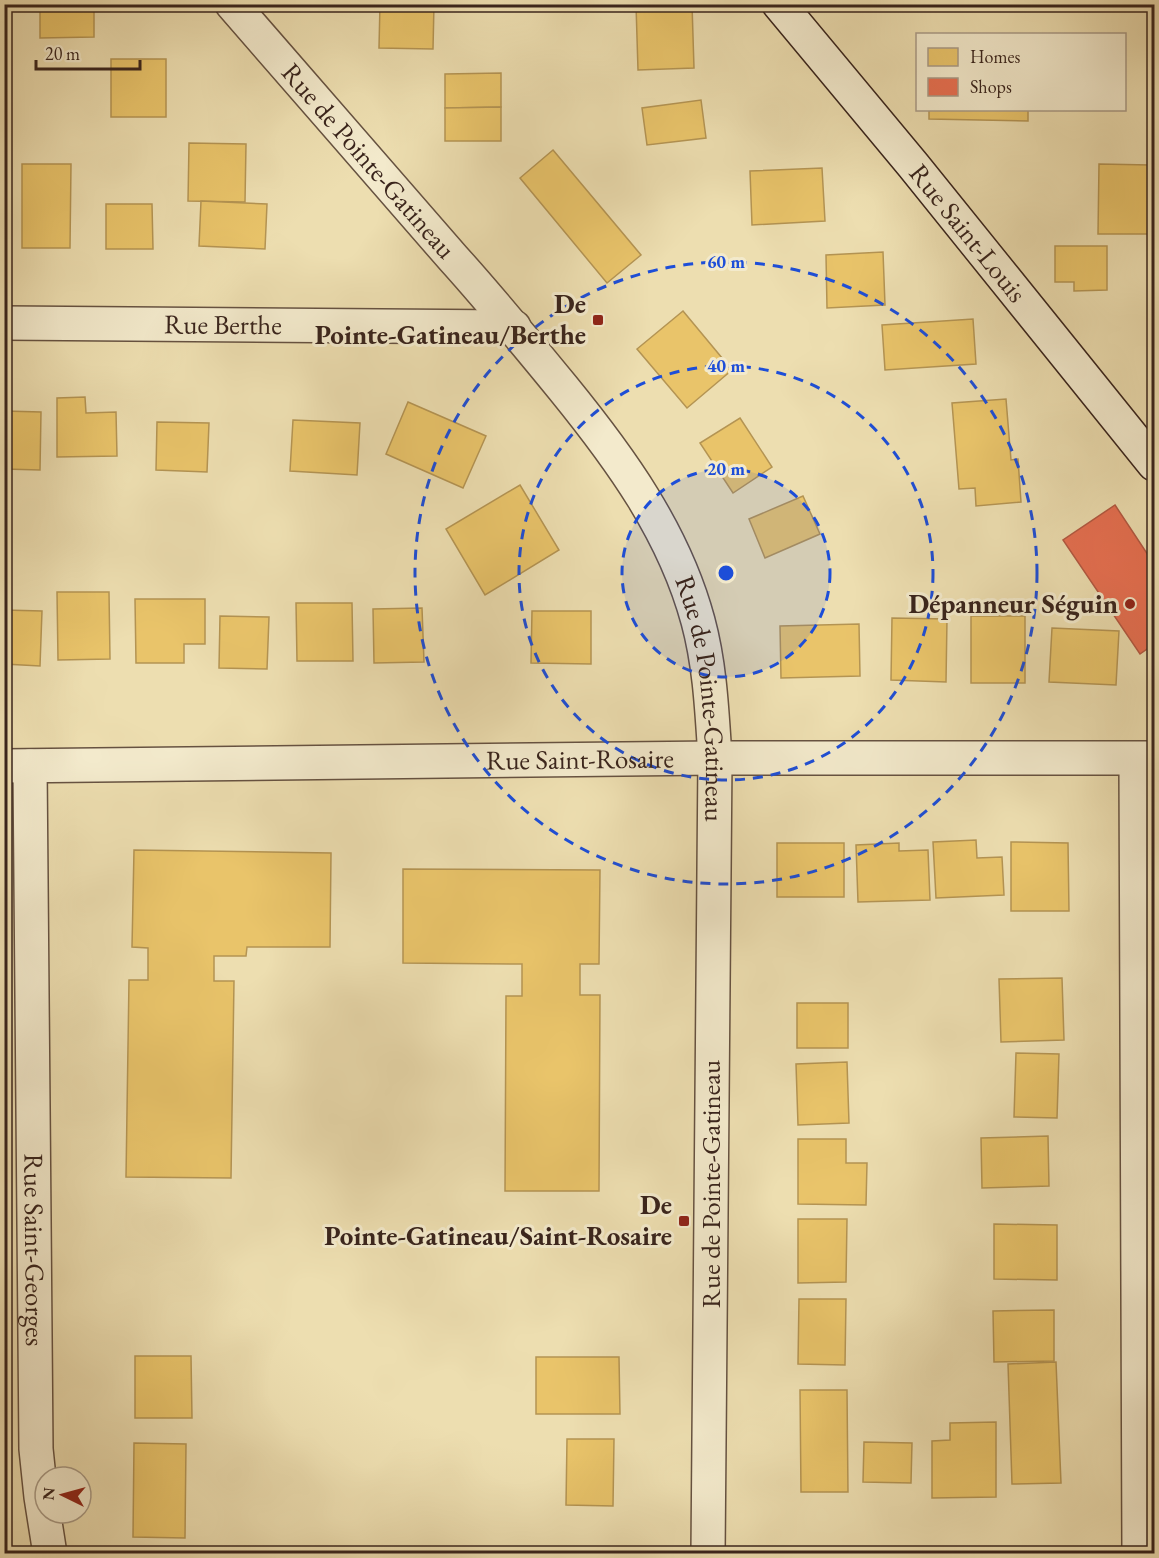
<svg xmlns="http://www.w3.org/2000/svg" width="1159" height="1558" font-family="'EB Garamond',serif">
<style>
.homes{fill:#e9c46a;stroke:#b49453;stroke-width:1.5}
.shops{fill:#e76f51;stroke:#b35841;stroke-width:1.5}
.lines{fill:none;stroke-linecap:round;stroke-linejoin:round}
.street-casing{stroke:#665241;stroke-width:36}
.secondary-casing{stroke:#39241c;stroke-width:36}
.street{stroke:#f3eacc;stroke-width:33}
.secondary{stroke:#f3eacc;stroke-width:33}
.ring{fill:none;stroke:#1d4ed8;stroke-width:3;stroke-dasharray:10 8}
.poi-dot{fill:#8f2418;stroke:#f3eacc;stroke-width:2}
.labels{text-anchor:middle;stroke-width:6;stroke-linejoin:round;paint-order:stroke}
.street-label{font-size:27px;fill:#39241c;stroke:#f3eacc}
.poi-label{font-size:27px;font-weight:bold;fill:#39241c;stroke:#f3eacc;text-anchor:end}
.centre{fill:#1d4ed8;stroke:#f3eacc;stroke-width:3}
.ring-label{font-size:18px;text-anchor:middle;font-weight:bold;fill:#1d4ed8;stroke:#f3eacc;stroke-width:6;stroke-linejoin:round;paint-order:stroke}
</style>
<rect width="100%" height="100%" fill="#eddeb0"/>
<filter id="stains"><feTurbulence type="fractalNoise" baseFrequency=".00333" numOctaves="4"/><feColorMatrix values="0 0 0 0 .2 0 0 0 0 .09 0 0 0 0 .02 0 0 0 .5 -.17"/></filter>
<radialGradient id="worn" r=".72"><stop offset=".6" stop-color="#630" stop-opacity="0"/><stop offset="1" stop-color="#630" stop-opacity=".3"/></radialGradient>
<g class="homes">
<polygon points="40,4 94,4 94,37 40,38"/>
<polygon points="380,4 434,4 433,49 379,48"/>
<polygon points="692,4 694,68 638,70 636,5"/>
<rect x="111" y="59" width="55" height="58"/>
<polygon points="501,73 501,107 445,108 445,74"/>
<polygon points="701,100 706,138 647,145 642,108"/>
<polygon points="501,107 501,141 445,141 445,108"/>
<polygon points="929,110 1028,110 1028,121 929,119"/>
<polygon points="189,143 246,144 245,202 188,201"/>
<polygon points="553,150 641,255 607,283 520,178"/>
<polygon points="22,164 71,164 70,248 22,248"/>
<polygon points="1099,164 1150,165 1149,234 1098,234"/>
<polygon points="822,168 825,221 752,225 750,171"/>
<polygon points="201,201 267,204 265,249 199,246"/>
<polygon points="106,204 152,204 153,249 106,249"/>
<polygon points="1055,246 1107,246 1107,290 1074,291 1074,282 1055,282"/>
<polygon points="883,252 885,305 827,308 826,255"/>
<polygon points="683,311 732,370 687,408 637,349"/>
<polygon points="973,319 976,364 885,370 882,325"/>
<polygon points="85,397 86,413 116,412 117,456 57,457 57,398"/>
<polygon points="1006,399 1011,460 1018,459 1021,502 976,506 975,488 959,489 952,403"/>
<polygon points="408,402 486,436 463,488 386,454"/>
<polygon points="4,411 41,412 40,470 4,469"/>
<polygon points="740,418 772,467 733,493 700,443"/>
<polygon points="293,420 360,423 357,475 290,471"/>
<polygon points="157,422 209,423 207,472 156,470"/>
<polygon points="520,485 559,550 485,595 446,529"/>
<polygon points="803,496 820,534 765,558 749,519"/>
<polygon points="57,592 109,592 110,659 58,660"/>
<polygon points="135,599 205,599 205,644 184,644 184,663 136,663"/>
<polygon points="296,603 352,603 353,661 297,661"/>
<polygon points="422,608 424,662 374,663 373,609"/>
<polygon points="4,610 42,611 40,666 4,664"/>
<polygon points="532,611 591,611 591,664 531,663"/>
<polygon points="220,616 269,617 267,669 219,668"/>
<rect x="971" y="616" width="54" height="67"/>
<polygon points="892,618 947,619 946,682 891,680"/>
<polygon points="859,624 860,676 781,678 780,626"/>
<polygon points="1052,628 1119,631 1116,685 1049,682"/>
<polygon points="976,840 977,858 1002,857 1004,895 936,898 933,842"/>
<polygon points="1011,842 1068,843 1069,911 1011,911"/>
<rect x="777" y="843" width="67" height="54"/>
<polygon points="899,843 899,851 928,850 930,900 858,902 856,845"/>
<polygon points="134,850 331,853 330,947 247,947 246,956 214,956 214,981 234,981 231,1178 126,1177 129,980 148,980 148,948 132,947"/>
<polygon points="403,869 600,870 599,964 580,964 580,995 600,995 599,1191 505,1191 506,996 522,996 522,964 403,963"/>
<polygon points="1062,978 1064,1040 1001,1042 999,979"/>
<rect x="797" y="1003" width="51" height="45"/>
<polygon points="1016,1053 1059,1054 1057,1118 1014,1117"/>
<polygon points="847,1062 849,1123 798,1125 796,1064"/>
<polygon points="1048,1136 1049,1186 982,1188 981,1138"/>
<polygon points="798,1139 846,1139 846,1163 867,1163 866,1205 798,1204"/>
<polygon points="798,1219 847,1219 846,1282 798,1283"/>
<polygon points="994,1224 1057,1225 1057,1280 994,1279"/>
<polygon points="799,1299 846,1299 845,1365 798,1364"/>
<polygon points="1054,1310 1054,1361 994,1362 993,1311"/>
<polygon points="135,1356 191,1356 192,1418 135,1418"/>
<polygon points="536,1357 619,1357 620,1414 536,1414"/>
<polygon points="1056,1362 1061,1483 1012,1484 1008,1364"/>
<polygon points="800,1390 847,1390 848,1492 801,1492"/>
<polygon points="996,1422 996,1497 932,1498 932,1441 950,1440 950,1423"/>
<polygon points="567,1439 614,1439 613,1506 566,1505"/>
<polygon points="864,1442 912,1443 911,1483 863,1482"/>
<polygon points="134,1443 186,1444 185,1538 133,1537"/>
<polygon points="608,1547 609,1554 566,1554 566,1549"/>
</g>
<polygon class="shops" points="1115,505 1154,564 1154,644 1140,654 1063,540"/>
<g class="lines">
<defs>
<g id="street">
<path id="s1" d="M232,4C306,89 379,173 453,258C491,300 527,344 563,388C620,458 674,532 698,621C710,665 712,712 715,758L708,1554"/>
<path id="s2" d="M4,323L514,327"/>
<polyline points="1136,759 1139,1554"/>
<path id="s3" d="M4,766L715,758H1154"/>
<path id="s4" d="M30,766L36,1449L41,1497L50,1554"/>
</g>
<g id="secondary">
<path id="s5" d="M779,4L913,165L1154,464"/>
</g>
</defs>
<use href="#street" class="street-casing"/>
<use href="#secondary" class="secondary-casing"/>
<use href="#street" class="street"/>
<use href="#secondary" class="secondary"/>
</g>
<circle cx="726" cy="573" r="104" fill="#1d4ed8" fill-opacity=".12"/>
<g class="ring">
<circle cx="726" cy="573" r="104"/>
<circle cx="726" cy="573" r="207"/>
<circle cx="726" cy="573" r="311"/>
</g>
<g class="poi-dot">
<rect x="592" y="314" width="12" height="12" rx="3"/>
<circle cx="1130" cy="604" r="6"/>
<rect x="678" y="1215" width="12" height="12" rx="3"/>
</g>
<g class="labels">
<g class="street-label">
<text dy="9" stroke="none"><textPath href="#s1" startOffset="208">Rue de Pointe-Gatineau</textPath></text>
<text dy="9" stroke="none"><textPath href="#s5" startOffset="297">Rue Saint-Louis</textPath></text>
<text dy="9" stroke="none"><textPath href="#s2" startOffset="219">Rue Berthe</textPath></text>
<text dy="9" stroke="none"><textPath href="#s1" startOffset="856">Rue de Pointe-Gatineau</textPath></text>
<text dy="9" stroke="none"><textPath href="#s3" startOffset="576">Rue Saint-Rosaire</textPath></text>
<text transform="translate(711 1184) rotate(-90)" y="9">Rue de Pointe-Gatineau</text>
<text dy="9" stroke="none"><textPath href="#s4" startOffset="484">Rue Saint-Georges</textPath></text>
</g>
<g class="poi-label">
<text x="586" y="313">De<tspan x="586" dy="31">Pointe-Gatineau/Berthe</tspan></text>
<text x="1118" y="613">Dépanneur Séguin</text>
<text x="672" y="1214">De<tspan x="672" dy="31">Pointe-Gatineau/Saint-Rosaire</tspan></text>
</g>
</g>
<circle cx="726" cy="573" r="9" class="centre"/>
<g class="ring-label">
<text x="726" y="268">60 m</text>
<text x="726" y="372">40 m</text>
<text x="726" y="475">20 m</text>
</g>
<rect width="1159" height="1558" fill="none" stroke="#eddeb0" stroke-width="24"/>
<rect x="6" y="6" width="1147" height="1546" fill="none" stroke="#39241c" stroke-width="3"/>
<rect x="12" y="12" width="1135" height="1534" fill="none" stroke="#39241c" stroke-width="1.5"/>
<rect x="916" y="33" width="210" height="78" fill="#f3eacc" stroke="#a99b86" stroke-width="1.5"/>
<rect x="928" y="48" width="30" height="18" fill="#e9c46a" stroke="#a99b86" stroke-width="1.5"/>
<text x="970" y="63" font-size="18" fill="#39241c">Homes</text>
<rect x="928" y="78" width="30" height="18" fill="#e76f51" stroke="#a99b86" stroke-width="1.5"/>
<text x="970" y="93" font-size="18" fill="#39241c">Shops</text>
<g transform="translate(63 1495) rotate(275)"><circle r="28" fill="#f3eacc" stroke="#a99b86" stroke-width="1.5"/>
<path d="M0-4.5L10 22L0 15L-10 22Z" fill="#8f2418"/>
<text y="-9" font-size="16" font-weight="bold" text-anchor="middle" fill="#39241c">N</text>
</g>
<path d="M36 60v9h104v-9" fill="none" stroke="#39241c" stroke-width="3"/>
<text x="45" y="60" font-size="18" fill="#39241c" stroke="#f3eacc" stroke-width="4.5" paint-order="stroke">20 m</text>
<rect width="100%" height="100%" filter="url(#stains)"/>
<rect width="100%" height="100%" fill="url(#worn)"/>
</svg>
